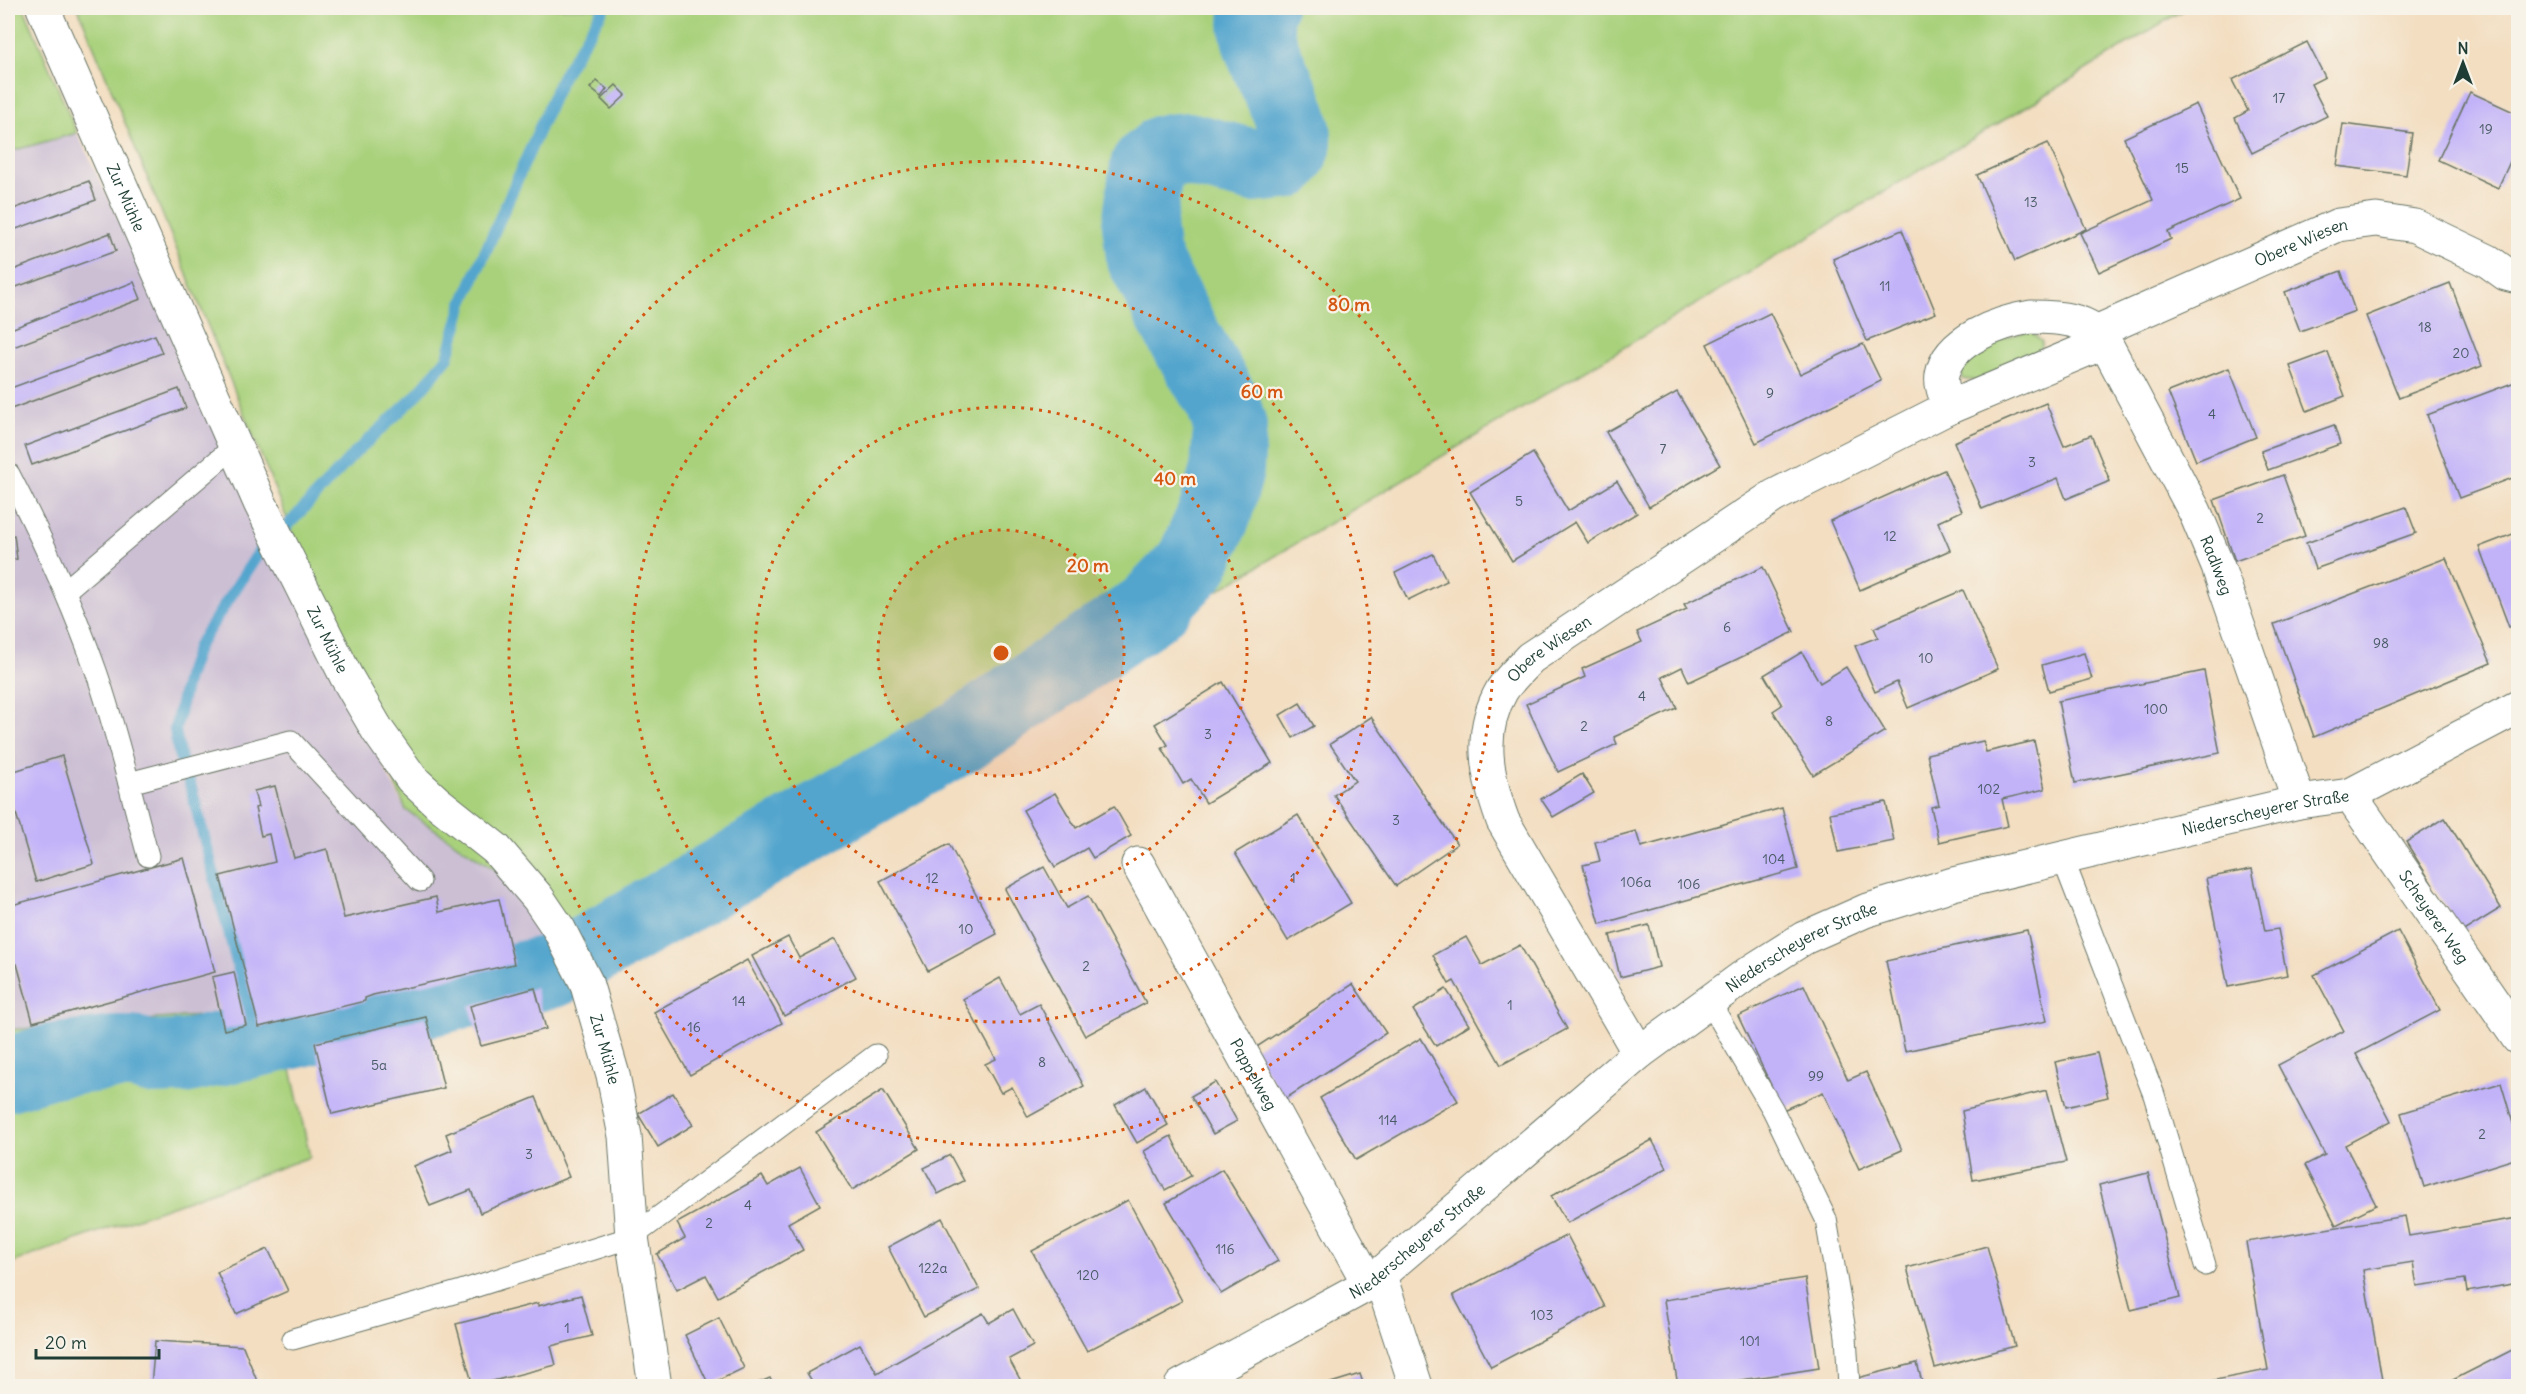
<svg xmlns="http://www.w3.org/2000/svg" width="2526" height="1394" font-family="Delius,sans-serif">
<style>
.industrial{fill:#ccbfd4}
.green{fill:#a9d17c;stroke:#648758;stroke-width:1.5}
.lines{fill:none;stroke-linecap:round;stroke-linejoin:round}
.stream{stroke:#52a5ce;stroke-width:12}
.river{stroke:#52a5ce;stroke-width:74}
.building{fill:#c2b3f9}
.service-casing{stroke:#697565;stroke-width:23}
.minor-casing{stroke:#697565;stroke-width:35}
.service{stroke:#fff;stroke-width:21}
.minor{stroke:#fff;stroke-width:33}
.ring{fill:none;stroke:#d45610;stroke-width:3;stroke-dasharray:3 6}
.labels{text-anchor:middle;stroke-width:4.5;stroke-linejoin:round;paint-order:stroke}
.number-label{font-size:14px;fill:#485a65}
.street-label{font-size:16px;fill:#1f3d34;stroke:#f7f3e8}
.centre{fill:#d45610;stroke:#f7f3e8;stroke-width:3}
.ring-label{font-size:18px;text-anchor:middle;font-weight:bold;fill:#d45610;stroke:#f7f3e8;stroke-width:4.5;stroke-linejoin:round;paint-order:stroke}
</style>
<rect width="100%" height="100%" fill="#f7f3e8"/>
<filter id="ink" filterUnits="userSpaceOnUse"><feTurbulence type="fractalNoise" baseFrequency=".0167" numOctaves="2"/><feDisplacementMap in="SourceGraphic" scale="12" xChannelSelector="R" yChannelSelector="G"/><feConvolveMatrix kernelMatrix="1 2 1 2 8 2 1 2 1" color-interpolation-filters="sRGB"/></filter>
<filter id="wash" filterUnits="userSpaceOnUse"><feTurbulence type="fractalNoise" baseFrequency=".008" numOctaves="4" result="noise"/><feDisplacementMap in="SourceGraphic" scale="24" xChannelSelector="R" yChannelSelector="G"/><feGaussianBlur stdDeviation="1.35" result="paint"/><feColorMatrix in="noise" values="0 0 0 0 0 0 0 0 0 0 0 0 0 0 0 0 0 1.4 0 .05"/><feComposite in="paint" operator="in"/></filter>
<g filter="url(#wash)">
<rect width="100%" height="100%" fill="#f3dec1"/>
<polygon class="industrial" points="77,133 405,810 511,880 563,975 287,1050 200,1016 8,1030 8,152"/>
<g class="green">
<polygon points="8,8 24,8 77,133 8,152"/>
<polygon points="78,8 2186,8 2039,99 597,962 563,975 511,880 406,810"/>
<path d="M2030,331L2042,342L2039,352L1976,381L1963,379L1959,367C1975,347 2006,336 2030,331Z"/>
<polygon points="200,1016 287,1050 310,1157 8,1264 8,1030"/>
</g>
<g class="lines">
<polyline class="stream" points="257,1039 189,780 179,754 175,730 187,677 198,646 261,549 278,536 356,452 414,398 448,357 463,303 562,77 604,8"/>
<g class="river">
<path d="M377,1012L553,971L592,949L962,736L1149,609L1192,564L1215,513L1227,470L1230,426L1223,403L1182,333L1143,257L1139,225L1147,166L1165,151L1188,149L1254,166L1285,163C1288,157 1295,148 1295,142C1298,104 1243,42 1259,8"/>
<polyline points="8,1074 51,1061 115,1053 134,1053 153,1058 184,1057 363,1016"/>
</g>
</g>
<g id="blocks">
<g class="building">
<polygon points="2307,42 2325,77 2311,84 2327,116 2252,153 2235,118 2248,111 2232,80"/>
<polygon points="597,81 607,89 601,97 590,88"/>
<polygon points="616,85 626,95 611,109 601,99"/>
<polygon points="2470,92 2518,114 2518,144 2498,188 2438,160"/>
<polygon points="2196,104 2240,199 2168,232 2171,239 2099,272 2080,233 2153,200 2124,138"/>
<polygon points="2343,124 2412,133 2406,175 2337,166"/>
<polygon points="2048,143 2086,229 2015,261 1977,175"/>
<polygon points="89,181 96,200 8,232 8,211"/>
<polygon points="1902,230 1936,313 1867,341 1833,259"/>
<polygon points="110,233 116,251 8,290 8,272"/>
<polygon points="2341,271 2355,311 2300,331 2285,292"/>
<polygon points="134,282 141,299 8,349 8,330"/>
<polygon points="2450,283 2482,366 2399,398 2366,316"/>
<polygon points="1770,313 1800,374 1863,344 1881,381 1756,443 1707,344"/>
<polygon points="155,335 162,353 11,409 8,401 8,389"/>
<polygon points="2328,352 2345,396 2307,411 2290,366"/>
<polygon points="2229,368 2256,437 2196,461 2168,392"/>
<polygon points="2515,382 2518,391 2518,476 2459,498 2427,415"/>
<polygon points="179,389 186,408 32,465 25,446"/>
<polygon points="1677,392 1720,465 1649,507 1606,432"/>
<polygon points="2046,403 2064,446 2091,435 2110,481 2066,499 2058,478 1982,509 1954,442"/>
<polygon points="2334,425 2340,444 2268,470 2261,451"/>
<polygon points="1533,453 1568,511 1617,481 1637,513 1588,543 1575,522 1512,561 1470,492"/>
<polygon points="1944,470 1962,511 1938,522 1950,550 1860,590 1830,521"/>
<polygon points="2283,475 2305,536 2235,561 2214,500"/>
<polygon points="2406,507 2416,533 2315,569 2306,543"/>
<polygon points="2518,532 2518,624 2509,627 2479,547"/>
<polygon points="14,535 17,559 8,560 8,536"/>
<polygon points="1433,554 1447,581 1408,600 1395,573"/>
<polygon points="2446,558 2491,663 2314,737 2274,624"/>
<polygon points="1763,567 1794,632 1689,682 1682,667 1662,677 1677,708 1614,737 1617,744 1558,772 1526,704 1585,677 1582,669 1642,642 1637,632 1687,609 1684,604"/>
<polygon points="1963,590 1998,669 1908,708 1897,682 1875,692 1855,646 1878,637 1874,628"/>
<polygon points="1802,652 1820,683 1846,667 1885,731 1813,775 1773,711 1782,705 1764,675"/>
<polygon points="2084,653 2092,679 2049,691 2042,665"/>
<polygon points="2204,671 2220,753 2075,783 2058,701"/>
<polygon points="1223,682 1272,763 1206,803 1191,779 1183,784 1162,748 1168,745 1155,724"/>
<polygon points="1300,703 1314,726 1293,738 1280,715"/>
<polygon points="1371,717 1457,844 1396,886 1334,795 1355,781 1330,744"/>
<polygon points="1983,741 1986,752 2034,741 2045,789 2002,799 2008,826 1939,842 1931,807 1939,805 1927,754"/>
<polygon points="62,756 94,864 36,882 8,786 8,773"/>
<polygon points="1582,774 1594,793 1553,817 1541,799"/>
<polygon points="275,786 294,858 327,849 344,918 436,897 439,912 499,899 514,964 373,995 365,998 365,1001 259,1027 220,876 275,862 269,834 261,836 255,808 258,807 254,791"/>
<polygon points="1055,793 1076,828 1114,806 1131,836 1093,858 1087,848 1055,867 1023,810"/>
<polygon points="1886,802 1894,841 1838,852 1830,813"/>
<polygon points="1782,808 1798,869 1600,924 1583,865 1600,861 1595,842 1636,831 1641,847"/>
<polygon points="1298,815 1351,903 1288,941 1235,853"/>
<polygon points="2445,818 2501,908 2462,932 2406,842"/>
<polygon points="949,844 997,934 928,971 880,881"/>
<polygon points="184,858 215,972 33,1022 17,964 8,967 8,906"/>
<polygon points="1044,867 1067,908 1088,896 1146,1003 1085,1036 1005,889"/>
<polygon points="2252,869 2265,931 2278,929 2287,975 2228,987 2206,878"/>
<polygon points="1649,925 1659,967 1620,977 1610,935"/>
<polygon points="2027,930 2047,1021 1905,1051 1886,961"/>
<polygon points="2398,931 2440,1010 2356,1054 2391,1121 2345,1145 2376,1205 2336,1225 2305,1165 2325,1155 2278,1065 2344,1031 2314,975"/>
<polygon points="788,937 799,958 835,939 856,977 784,1016 752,956"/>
<polygon points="1466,937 1482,965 1520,945 1567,1029 1501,1065 1454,981 1449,984 1433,955"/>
<polygon points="747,960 782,1023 690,1075 654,1012"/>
<polygon points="234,972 246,1025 224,1030 212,977"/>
<polygon points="1000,978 1020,1014 1039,1004 1084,1086 1028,1117 1012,1087 1001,1093 985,1064 996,1059 963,999"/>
<polygon points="1353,984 1386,1033 1285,1099 1252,1050"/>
<polygon points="1804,985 1848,1080 1866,1072 1902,1150 1859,1169 1823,1092 1783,1110 1738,1016"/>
<polygon points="535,988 546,1029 481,1046 470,1006"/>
<polygon points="1446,989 1469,1025 1436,1046 1413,1010"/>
<polygon points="426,1017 444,1088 332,1114 315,1043"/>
<polygon points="1421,1038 1458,1101 1356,1160 1320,1098"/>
<polygon points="2097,1053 2108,1097 2066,1107 2055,1062"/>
<polygon points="1215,1082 1237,1121 1213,1134 1191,1096"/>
<polygon points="2501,1083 2518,1140 2518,1158 2424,1187 2401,1113"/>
<polygon points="1146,1087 1168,1125 1137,1143 1115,1105"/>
<polygon points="883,1090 919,1149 852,1190 816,1132"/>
<polygon points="2047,1090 2066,1162 1973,1180 1962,1111"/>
<polygon points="673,1093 693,1125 658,1147 638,1114"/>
<polygon points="536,1097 569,1177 480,1213 471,1190 430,1206 414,1166 452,1150 446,1134"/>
<polygon points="1171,1136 1191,1176 1165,1190 1144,1151"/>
<polygon points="1652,1140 1667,1168 1567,1223 1551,1196"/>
<polygon points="950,1155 964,1181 938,1194 924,1168"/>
<polygon points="800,1168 820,1205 788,1223 803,1250 718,1297 706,1275 677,1290 657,1254 685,1238 677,1223 762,1176 768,1186"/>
<polygon points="1222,1169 1278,1261 1221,1294 1166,1203"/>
<polygon points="2148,1173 2180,1298 2131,1310 2099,1185"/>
<polygon points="1128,1200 1182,1301 1087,1351 1032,1251"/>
<polygon points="2405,1216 2409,1236 2518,1218 2518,1283 2467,1292 2465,1279 2417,1286 2413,1262 2363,1270 2383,1386 2211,1386 2210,1381 2268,1370 2246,1242"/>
<polygon points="942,1218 979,1289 924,1317 888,1247"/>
<polygon points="1567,1235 1605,1307 1491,1367 1453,1295"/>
<polygon points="1987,1246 2015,1346 1935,1368 1907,1268"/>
<polygon points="268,1249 288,1291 236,1314 217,1272"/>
<polygon points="1805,1278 1819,1368 1703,1386 1678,1386 1664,1300"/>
<polygon points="581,1295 592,1336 551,1346 556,1365 473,1386 456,1324 538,1303 538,1306"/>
<polygon points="1013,1309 1033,1346 1009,1359 1022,1383 1016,1386 815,1386 807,1373 860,1344 877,1373 983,1313 989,1323"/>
<polygon points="719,1318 744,1368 709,1385 685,1335"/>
<polygon points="155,1341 243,1346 259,1386 151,1386"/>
<polygon points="2518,1347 2518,1386 2440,1386 2451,1381"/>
<polygon points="1917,1363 1923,1386 1859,1386 1857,1378"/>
<polygon points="1360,1374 1364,1386 1321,1386"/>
<polygon points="770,1378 774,1386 751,1386"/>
</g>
</g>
</g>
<g filter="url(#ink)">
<use href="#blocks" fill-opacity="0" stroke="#697565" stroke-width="1.5"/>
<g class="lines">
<defs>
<g id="service">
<path d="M9,474C42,538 72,603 96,671C117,731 131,794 148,856"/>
<polyline points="65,591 235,446"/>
<polyline points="129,783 291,741 420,881"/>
<polyline points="2063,859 2154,1095 2205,1265"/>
<polyline points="1709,1001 1773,1110 1826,1219 1846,1336 1849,1386"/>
<polyline points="293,1339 461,1291 632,1237 876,1055"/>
</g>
<g id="minor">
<path id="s1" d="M43,8L260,503L346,676L378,731L412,779L438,803L496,849L538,898L559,929L586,982L613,1075L625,1136L632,1237L655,1386"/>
<path d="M2031,317C2057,317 2089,318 2105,342L1950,407C1946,397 1940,386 1942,375C1948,340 2000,322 2031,317Z"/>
<path id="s2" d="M2098,331L2338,225L2376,220L2415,226L2488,261L2506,274L2518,277"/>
<path id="s3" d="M2105,342L2195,512L2218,567L2299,802"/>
<path id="s4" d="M2350,795L2518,1038"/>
<path id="s5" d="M1138,864L1369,1284"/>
<path id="s6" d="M1639,1053L1503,821C1487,778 1477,733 1502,690C1509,679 1521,668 1530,658L1774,496L1950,407"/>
<polyline points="1380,1276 1416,1386"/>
<path id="s7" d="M1181,1386L1369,1284L1639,1053L1747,974L1804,938L1865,911L1953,884L2299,802L2350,795L2518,707"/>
</g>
</defs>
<use href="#service" class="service-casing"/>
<use href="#minor" class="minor-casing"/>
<use href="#service" class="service"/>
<use href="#minor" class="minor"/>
</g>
</g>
<circle cx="1001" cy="653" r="123" fill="#d45610" fill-opacity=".12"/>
<g class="ring">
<circle cx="1001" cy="653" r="123"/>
<circle cx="1001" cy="653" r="246"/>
<circle cx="1001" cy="653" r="369"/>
<circle cx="1001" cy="653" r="492"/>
</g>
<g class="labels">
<g class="number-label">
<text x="2279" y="103">17</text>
<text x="2486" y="134">19</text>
<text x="2182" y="173">15</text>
<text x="2031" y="207">13</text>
<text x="1885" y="291">11</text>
<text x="2425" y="332">18</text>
<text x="2461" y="358">20</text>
<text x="1770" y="398">9</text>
<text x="2212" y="419">4</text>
<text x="1663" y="454">7</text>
<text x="2032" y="467">3</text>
<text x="1519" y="506">5</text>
<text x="2260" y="523">2</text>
<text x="1890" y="541">12</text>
<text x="1727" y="632">6</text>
<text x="2381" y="648">98</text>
<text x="1926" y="663">10</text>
<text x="1642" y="701">4</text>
<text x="2156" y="714">100</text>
<text x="1829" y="726">8</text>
<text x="1584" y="731">2</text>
<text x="1208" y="739">3</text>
<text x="1989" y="794">102</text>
<text x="1396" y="825">3</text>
<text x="1774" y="864">104</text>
<text x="932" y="883">12</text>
<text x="1293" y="883">1</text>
<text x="1636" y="887">106a</text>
<text x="1689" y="889">106</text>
<text x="966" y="934">10</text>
<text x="1086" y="971">2</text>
<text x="739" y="1006">14</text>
<text x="1510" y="1010">1</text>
<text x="694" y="1032">16</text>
<text x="1042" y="1067">8</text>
<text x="379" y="1070">5a</text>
<text x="1816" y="1081">99</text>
<text x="1388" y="1125">114</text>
<text x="2482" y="1139">2</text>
<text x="529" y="1159">3</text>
<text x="748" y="1210">4</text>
<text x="709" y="1228">2</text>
<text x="1225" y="1254">116</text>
<text x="933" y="1273">122a</text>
<text x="1088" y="1280">120</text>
<text x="1542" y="1320">103</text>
<text x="567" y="1333">1</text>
<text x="1750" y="1346">101</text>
</g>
<g class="street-label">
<text dy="6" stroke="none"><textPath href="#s1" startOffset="207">Zur Mühle</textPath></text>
<text dy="6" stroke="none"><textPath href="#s2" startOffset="222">Obere Wiesen</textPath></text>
<text dy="6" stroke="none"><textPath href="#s3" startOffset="250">Radlweg</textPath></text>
<text dy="6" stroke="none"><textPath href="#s1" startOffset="693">Zur Mühle</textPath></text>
<text dy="6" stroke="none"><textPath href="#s6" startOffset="468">Obere Wiesen</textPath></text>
<text dy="6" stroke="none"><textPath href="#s7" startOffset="1250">Niederscheyerer Straße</textPath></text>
<text dy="6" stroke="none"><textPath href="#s4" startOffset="148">Scheyerer Weg</textPath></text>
<text dy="6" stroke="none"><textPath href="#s7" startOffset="764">Niederscheyerer Straße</textPath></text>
<text dy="6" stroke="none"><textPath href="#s1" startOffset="1197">Zur Mühle</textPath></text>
<text dy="6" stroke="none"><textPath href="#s5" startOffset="240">Pappelweg</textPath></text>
<text dy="6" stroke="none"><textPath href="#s7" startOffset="278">Niederscheyerer Straße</textPath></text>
</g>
</g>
<circle cx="1001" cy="653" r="9" class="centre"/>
<g class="ring-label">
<text x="1349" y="311">80 m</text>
<text x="1262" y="398">60 m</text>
<text x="1175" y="485">40 m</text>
<text x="1088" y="572">20 m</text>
</g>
<rect width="2526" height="1394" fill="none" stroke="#f7f3e8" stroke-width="30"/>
<g transform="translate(2463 63)" stroke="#f7f3e8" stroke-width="4.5" paint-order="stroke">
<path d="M0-4.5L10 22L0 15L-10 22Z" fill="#1f3d34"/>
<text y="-9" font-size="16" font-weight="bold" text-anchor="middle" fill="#1f3d34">N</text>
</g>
<path d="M36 1349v9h123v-9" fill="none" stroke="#1f3d34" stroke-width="3"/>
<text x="45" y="1349" font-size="18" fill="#1f3d34" stroke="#f7f3e8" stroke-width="4.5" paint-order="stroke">20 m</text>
</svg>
